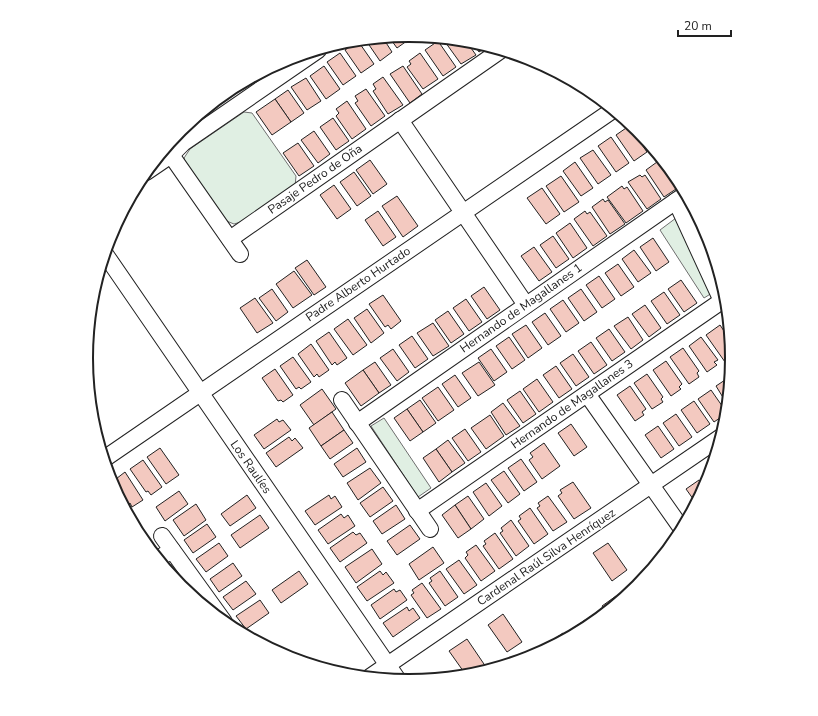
<svg xmlns="http://www.w3.org/2000/svg" width="818" height="716" font-family="'Nunito Sans',sans-serif">
<style>
.green{fill:#e0efe3;stroke:#6f6f6f}
.building{fill:#f3c9c0;stroke:#222}
.lines{fill:none;stroke-linecap:round;stroke-linejoin:round}
.street-casing{stroke:#222;stroke-width:18}
.street{stroke:#fff;stroke-width:16}
.labels{text-anchor:middle;stroke-width:3;stroke-linejoin:round;paint-order:stroke}
.street-label{font-size:12px;fill:#222;stroke:#fff}
.rim{fill:none;stroke:#222;stroke-width:2}
</style>
<rect width="100%" height="100%" fill="#fff"/>
<g class="green">
<polygon points="244,112 252,113 296,176 295,187 244,221 234,224 224,220 187,167 184,158 190,149"/>
<polygon points="676,218 712,293 704,298 660,230"/>
<polygon points="384,418 431,488 418,497 371,426"/>
<polygon points="172,564 198,601 180,586 166,568"/>
</g>
<g class="building">
<polygon points="409,35 411,38 397,48 389,37"/>
<polygon points="383,38 392,52 380,61 365,39"/>
<polygon points="443,39 466,41 476,55 461,64"/>
<polygon points="358,41 374,64 361,73 345,50"/>
<polygon points="438,41 456,67 443,76 425,50"/>
<polygon points="471,41 472,41 488,46 479,52"/>
<polygon points="340,53 356,76 343,85 327,62"/>
<polygon points="420,53 438,79 423,89 407,67 411,64 409,61"/>
<polygon points="324,66 340,89 326,99 310,76"/>
<polygon points="403,66 422,94 410,103 390,74"/>
<polygon points="383,77 403,105 388,114 373,91 376,89 373,84"/>
<polygon points="306,78 321,101 307,110 291,87"/>
<polygon points="366,89 385,116 371,126 355,103 358,101 355,96"/>
<polygon points="288,90 304,113 291,122 275,99"/>
<polygon points="275,99 291,122 272,135 256,112"/>
<polygon points="347,101 366,129 352,139 336,116 339,113 336,109"/>
<polygon points="333,118 349,141 336,150 320,127"/>
<polygon points="629,126 647,152 634,161 616,135"/>
<polygon points="314,131 330,154 318,163 301,140"/>
<polygon points="611,137 629,163 616,172 598,146"/>
<polygon points="298,143 314,166 299,176 283,153"/>
<polygon points="593,150 611,175 598,184 580,158"/>
<polygon points="370,160 387,184 373,194 356,170"/>
<polygon points="575,162 593,188 581,196 563,171"/>
<polygon points="657,162 659,165 662,163 679,187 664,197 646,170"/>
<polygon points="354,172 371,196 357,206 340,182"/>
<polygon points="640,175 642,177 645,175 661,199 647,209 628,182"/>
<polygon points="561,176 579,202 564,212 546,186"/>
<polygon points="334,185 351,209 337,219 320,195"/>
<polygon points="622,186 624,189 627,187 643,211 626,223 607,197"/>
<polygon points="542,188 560,214 546,224 527,198"/>
<polygon points="397,196 418,226 403,237 382,206"/>
<polygon points="603,199 605,202 608,200 625,224 610,234 592,207"/>
<polygon points="378,211 396,237 383,246 365,220"/>
<polygon points="585,211 587,214 590,212 607,236 593,246 574,219"/>
<polygon points="570,223 587,248 573,258 556,233"/>
<polygon points="553,236 569,259 556,268 540,245"/>
<polygon points="653,238 669,262 656,271 640,247"/>
<polygon points="534,247 552,272 539,281 521,256"/>
<polygon points="634,250 651,273 638,282 622,259"/>
<polygon points="307,260 326,287 314,295 295,268"/>
<polygon points="618,264 634,287 621,296 605,273"/>
<polygon points="294,271 312,295 293,308 276,284"/>
<polygon points="599,276 615,299 602,308 586,285"/>
<polygon points="681,280 697,303 684,312 668,289"/>
<polygon points="484,287 500,310 487,319 471,296"/>
<polygon points="272,289 288,312 276,321 259,298"/>
<polygon points="581,289 597,312 584,321 568,298"/>
<polygon points="664,292 680,315 667,324 651,301"/>
<polygon points="383,295 401,321 391,329 388,325 385,327 369,304"/>
<polygon points="255,298 273,323 257,333 240,308"/>
<polygon points="466,299 482,322 469,331 453,308"/>
<polygon points="563,300 579,323 566,332 550,309"/>
<polygon points="645,305 661,328 649,337 632,314"/>
<polygon points="367,309 384,333 371,343 354,318"/>
<polygon points="448,311 464,334 451,343 435,320"/>
<polygon points="545,313 561,336 548,345 532,322"/>
<polygon points="628,317 643,340 631,349 614,326"/>
<polygon points="348,319 367,345 353,355 334,329"/>
<polygon points="433,323 449,346 433,356 417,333"/>
<polygon points="526,325 542,348 528,358 512,334"/>
<polygon points="720,325 730,340 732,357 725,362 706,335"/>
<polygon points="609,329 625,352 612,361 596,338"/>
<polygon points="329,332 347,358 337,365 335,362 332,365 316,341"/>
<polygon points="412,336 428,359 415,368 399,345"/>
<polygon points="509,337 525,360 512,369 496,346"/>
<polygon points="701,337 718,360 714,362 717,365 707,372 689,346"/>
<polygon points="591,342 607,365 594,374 578,351"/>
<polygon points="311,344 329,370 319,377 317,374 314,377 298,354"/>
<polygon points="683,348 699,371 697,373 699,377 689,384 670,357"/>
<polygon points="393,349 409,372 397,381 380,358"/>
<polygon points="491,349 507,372 494,381 478,358"/>
<polygon points="573,354 589,377 576,386 560,363"/>
<polygon points="293,357 311,382 301,389 299,387 296,389 280,366"/>
<polygon points="666,361 682,384 679,387 681,389 671,396 653,370"/>
<polygon points="375,362 391,385 379,393 363,370"/>
<polygon points="479,362 495,385 478,396 462,373"/>
<polygon points="556,366 572,389 559,398 543,375"/>
<polygon points="275,369 293,395 283,402 281,400 278,401 262,378"/>
<polygon points="363,370 379,393 361,406 345,383"/>
<polygon points="647,374 663,397 661,399 663,402 652,409 634,383"/>
<polygon points="455,375 471,398 458,407 442,384"/>
<polygon points="728,378 730,380 727,404 716,386"/>
<polygon points="537,379 553,402 539,412 523,389"/>
<polygon points="630,386 646,409 642,412 644,415 635,421 617,395"/>
<polygon points="438,387 454,410 438,421 422,398"/>
<polygon points="322,389 336,409 314,425 300,405"/>
<polygon points="711,390 727,413 714,422 698,399"/>
<polygon points="520,391 536,414 523,423 507,400"/>
<polygon points="420,400 436,423 423,432 407,409"/>
<polygon points="694,401 710,424 697,433 681,410"/>
<polygon points="503,403 520,426 506,435 491,412"/>
<polygon points="407,409 423,432 410,441 394,418"/>
<polygon points="332,412 344,430 321,446 309,428"/>
<polygon points="676,414 692,437 679,446 663,423"/>
<polygon points="490,415 504,436 486,449 471,428"/>
<polygon points="277,419 279,422 283,420 291,430 264,449 254,435"/>
<polygon points="571,424 587,447 574,456 558,433"/>
<polygon points="658,426 674,449 661,458 645,435"/>
<polygon points="465,429 481,452 468,461 452,438"/>
<polygon points="344,430 353,443 330,459 321,446"/>
<polygon points="289,437 292,441 295,438 303,448 276,467 266,453"/>
<polygon points="448,440 465,463 452,472 436,449"/>
<polygon points="544,443 560,466 542,479 529,460 533,457 530,453"/>
<polygon points="160,448 179,475 166,484 147,457"/>
<polygon points="357,448 366,462 343,477 334,464"/>
<polygon points="436,449 452,472 439,482 423,458"/>
<polygon points="521,459 537,482 524,491 508,468"/>
<polygon points="143,460 162,487 151,495 148,491 146,492 130,469"/>
<polygon points="370,468 381,483 358,500 347,483"/>
<polygon points="504,471 520,494 508,503 491,480"/>
<polygon points="125,472 143,500 132,507 130,503 128,505 112,482"/>
<polygon points="699,480 704,487 696,503 686,489"/>
<polygon points="573,482 591,508 574,519 558,496 562,493 560,490"/>
<polygon points="486,483 502,506 489,516 473,492"/>
<polygon points="383,487 393,501 370,517 360,503"/>
<polygon points="179,491 188,504 165,521 156,507"/>
<polygon points="247,495 256,508 230,526 221,514"/>
<polygon points="329,495 331,499 335,496 342,507 315,525 305,511"/>
<polygon points="468,496 484,519 471,529 455,505"/>
<polygon points="548,496 567,522 553,531 537,508 540,506 538,503"/>
<polygon points="196,504 206,520 184,536 173,520"/>
<polygon points="396,505 405,519 382,534 373,521"/>
<polygon points="455,505 471,529 458,538 442,515"/>
<polygon points="530,508 548,534 534,544 518,521 521,519 519,516"/>
<polygon points="341,514 344,518 348,515 355,526 328,544 318,530"/>
<polygon points="260,515 269,528 240,548 231,535"/>
<polygon points="511,520 529,546 516,556 500,533 503,531 501,528"/>
<polygon points="207,524 216,537 193,553 184,540"/>
<polygon points="410,525 420,539 397,555 387,541"/>
<polygon points="353,532 356,535 360,533 367,543 340,562 330,548"/>
<polygon points="495,533 513,559 499,569 483,546 486,544 484,541"/>
<polygon points="219,543 228,556 206,572 196,559"/>
<polygon points="608,543 627,570 612,581 593,553"/>
<polygon points="476,545 495,571 481,581 465,558 468,555 466,552"/>
<polygon points="433,547 444,563 419,580 409,564"/>
<polygon points="372,549 382,564 356,583 345,567"/>
<polygon points="459,560 477,585 464,594 446,569"/>
<polygon points="233,563 242,576 219,592 210,579"/>
<polygon points="299,571 308,584 281,603 272,590"/>
<polygon points="380,571 383,575 386,572 394,583 367,601 357,587"/>
<polygon points="440,571 458,597 445,606 429,583 432,581 430,578"/>
<polygon points="246,581 256,594 233,610 223,597"/>
<polygon points="422,583 441,609 427,618 411,595 414,593 412,590"/>
<polygon points="633,584 636,587 624,597 621,593"/>
<polygon points="394,589 396,592 400,590 407,600 380,619 371,605"/>
<polygon points="616,596 620,601 606,612 602,606"/>
<polygon points="260,600 269,613 246,629 236,616"/>
<polygon points="407,607 409,611 413,608 420,618 393,637 383,623"/>
<polygon points="600,610 603,615 591,625 587,619"/>
<polygon points="503,614 522,642 507,652 488,625"/>
<polygon points="585,620 589,626 571,636 568,632"/>
<polygon points="563,633 566,638 551,647 549,643"/>
<polygon points="467,639 486,667 476,674 466,675 449,651"/>
<polygon points="547,644 550,647 535,655 533,654"/>
</g>
<g class="lines">
<defs>
<g id="street">
<polyline points="400,120 526,305"/>
<polyline points="171,155 240,254"/>
<polyline points="146,172 171,155 183,143 318,50"/>
<polyline points="676,201 722,301"/>
<polyline points="230,239 501,50"/>
<polyline points="105,254 398,680"/>
<polyline points="587,394 682,529"/>
<polyline points="342,400 430,529"/>
<polyline points="357,423 686,194"/>
<polyline points="104,459 613,110"/>
<polyline points="417,511 726,298"/>
<polyline points="162,536 224,622"/>
<polyline points="158,559 172,550"/>
<polyline points="370,677 721,437"/>
</g>
</defs>
<use href="#street" class="street-casing"/>
<use href="#street" class="street"/>
</g>
<g class="labels">
<g class="street-label">
<text transform="translate(315 179) rotate(-35)" y="4">Pasaje Pedro de Oña</text>
<text transform="translate(358 284) rotate(-34)" y="4">Padre Alberto Hurtado</text>
<text transform="translate(521 308) rotate(-35)" y="4">Hernando de Magallanes 1</text>
<text transform="translate(572 404) rotate(-35)" y="4">Hernando de Magallanes 3</text>
<text transform="translate(251 467) rotate(55)" y="4">Los Raulíes</text>
<text transform="translate(546 557) rotate(-34)" y="4">Cardenal Raúl Silva Henríquez</text>
</g>
</g>
<path d="M0 0H818V716H0ZM93 358a316 316 0 1 1 632 0a316 316 0 1 1-632 0Z" fill="#fff" fill-rule="evenodd"/>
<path class="rim" d="M93 358a316 316 0 1 1 632 0a316 316 0 1 1-632 0Z"/>
<path d="M678 30v6h53v-6" fill="none" stroke="#222222" stroke-width="2"/>
<text x="684" y="30" font-size="12" fill="#222222" stroke="#ffffff" stroke-width="3" paint-order="stroke">20 m</text>
</svg>
